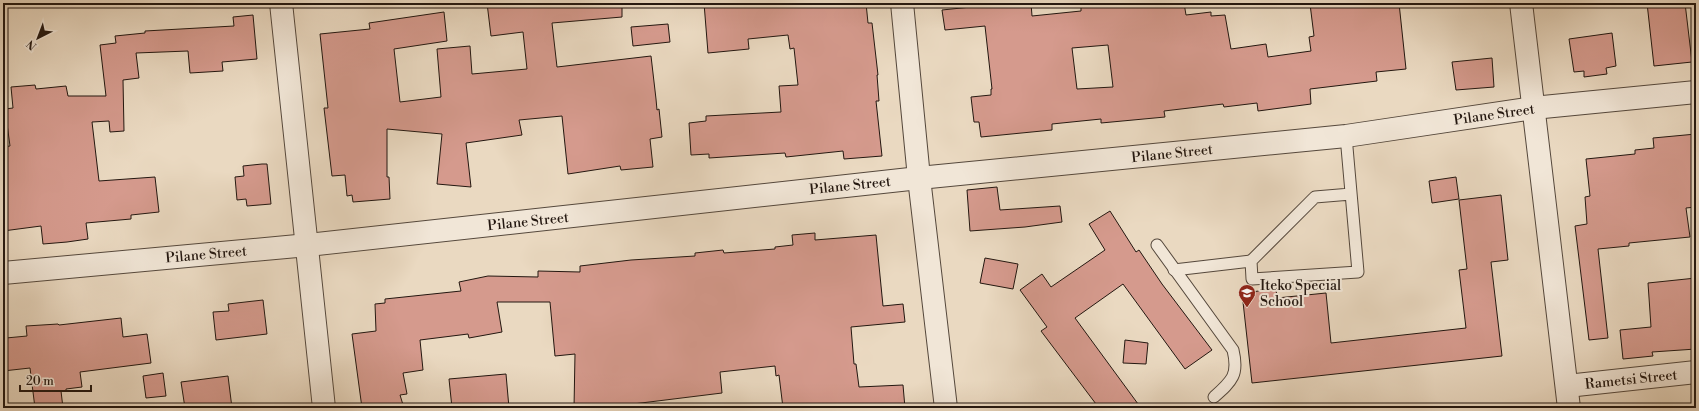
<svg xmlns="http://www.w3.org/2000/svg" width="1699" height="411" font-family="'Libre Bodoni',serif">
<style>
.building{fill:#d59a8d;stroke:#231710;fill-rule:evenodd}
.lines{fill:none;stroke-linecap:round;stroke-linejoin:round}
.lane-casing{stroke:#55483c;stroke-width:13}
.street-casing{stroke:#55483c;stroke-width:24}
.lane{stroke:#f1e6d7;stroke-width:11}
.street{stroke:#f1e6d7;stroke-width:22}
.labels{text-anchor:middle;stroke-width:4;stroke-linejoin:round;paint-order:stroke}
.street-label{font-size:14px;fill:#231710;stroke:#f1e6d7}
.poi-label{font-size:14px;fill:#231710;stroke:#f1e6d7;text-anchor:start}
</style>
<rect width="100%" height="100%" fill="#ead9c1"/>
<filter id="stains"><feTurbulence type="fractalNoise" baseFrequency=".005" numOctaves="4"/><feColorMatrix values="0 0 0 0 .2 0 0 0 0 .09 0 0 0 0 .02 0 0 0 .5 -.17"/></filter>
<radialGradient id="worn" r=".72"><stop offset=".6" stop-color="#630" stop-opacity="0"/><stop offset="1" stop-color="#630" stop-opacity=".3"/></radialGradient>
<g class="building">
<polygon points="487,3 622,3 622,17 552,23 557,67 651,56 656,99 657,110 659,109 662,137 650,139 653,167 621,170 620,166 568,174 562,116 519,120 522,135 466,143 471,187 437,184 442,134 387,129 387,177 389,177 390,199 353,202 352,195 347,196 345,175 332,176 324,108 328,108 320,34 370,29 369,23 444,12 447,41 394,49 400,102 441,97 437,49 470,46 472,74 527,69 523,32 491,36"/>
<polygon points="704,3 866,3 868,23 872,23 878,75 877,75 879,101 876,101 882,156 844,159 843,151 786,157 785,153 709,158 709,154 691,155 689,123 706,121 706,116 781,112 779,86 798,85 794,48 790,49 788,35 748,39 749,49 708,53"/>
<path d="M1010,3H1031L1032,16L1081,11V3H1184L1186,15L1211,12V16L1225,15L1231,49L1266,44L1268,57L1311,51L1309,37L1314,36L1310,4L1322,3H1399L1406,69L1376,72L1377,81L1310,89L1311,104L1258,111L1257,103L1224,107L1223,104L1164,111L1165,117L1101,123V119L1052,124V130L981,137L979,122H974L971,97L991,95V89H992L985,26L945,30L942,10ZM1108,45L1113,87L1077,89L1072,48Z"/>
<polygon points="1647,3 1685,3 1692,62 1654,66"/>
<polygon points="253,15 257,59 222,62 223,71 190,73 188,51 136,53 139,78 123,80 124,131 110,132 109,121 92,122 99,181 155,177 159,212 131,215 131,219 86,223 88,239 67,242 43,244 41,226 3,231 3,147 10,146 5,109 13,108 11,87 35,85 36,89 66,86 68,96 106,96 100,45 116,43 115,36 145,33 145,31 234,26 233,17"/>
<polygon points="668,24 670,42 633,46 631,27"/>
<polygon points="1612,33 1616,66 1606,68 1607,74 1584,77 1584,71 1574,72 1569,39"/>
<polygon points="1492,58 1494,87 1456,90 1452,62"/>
<polygon points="1696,134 1696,207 1686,208 1690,237 1629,243 1629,246 1598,249 1608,338 1589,340 1575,226 1587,224 1585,197 1590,196 1586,159 1635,154 1635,150 1654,148 1653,138"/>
<polygon points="262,164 267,164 271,204 247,206 246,199 237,200 235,177 244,176 243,166"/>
<polygon points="1456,177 1459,199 1432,203 1429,181"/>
<polygon points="997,187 1000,210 1060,206 1062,222 1025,227 970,231 967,190"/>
<polygon points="1501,195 1508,260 1491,262 1502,356 1252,383 1242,293 1276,289 1277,298 1326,293 1331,343 1466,328 1459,270 1467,269 1459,200"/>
<polygon points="1110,211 1136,252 1139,250 1162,284 1212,350 1185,369 1123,284 1075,318 1141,408 1099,408 1041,331 1047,327 1020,290 1042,274 1051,287 1105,250 1089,224"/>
<polygon points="815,233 815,240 876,235 883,306 903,304 905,322 851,327 854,364 856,364 859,387 903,385 905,408 783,408 779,375 776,376 775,366 720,372 722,393 633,404 634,408 574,408 575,354 555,356 550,302 497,302 502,332 469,338 468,334 420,340 423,370 403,373 407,394 400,395 404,408 362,408 352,334 376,331 375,304 385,303 385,299 461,291 459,282 488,276 538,277 538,271 580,272 580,266 631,260 695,256 695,253 723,250 724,253 775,249 775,247 793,245 792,235"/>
<polygon points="985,258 1018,264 1013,289 980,283"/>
<polygon points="1696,278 1696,349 1652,352 1653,356 1623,359 1620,330 1651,327 1648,283"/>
<polygon points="263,300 267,334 216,340 213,312 229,311 228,304"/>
<polygon points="121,318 123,337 147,334 151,363 80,372 82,387 66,389 66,391 61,391 63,408 35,408 30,368 3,371 3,344 6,344 6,338 27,336 26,326 58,324 59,325"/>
<polygon points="1125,340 1148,343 1146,364 1123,363"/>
<polygon points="163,373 166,396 146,398 143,376"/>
<polygon points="506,374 509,408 452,408 449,379"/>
<polygon points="228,376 232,408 185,408 181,382"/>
</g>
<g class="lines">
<defs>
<g id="lane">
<polyline points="1346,136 1358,272 1252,279 1251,261 1315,197 1351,194"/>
<path d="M1157,245L1233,350C1239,375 1232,381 1214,397"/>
<polyline points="1174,270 1251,261"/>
</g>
<g id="street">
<polyline points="281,3 324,408"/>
<polyline points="902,3 919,178 946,408"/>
<polyline points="1521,3 1569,408"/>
<polyline points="3,273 308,245 919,178 1346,136 1533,108 1696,92"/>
<polyline points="1567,386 1696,372"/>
</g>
</defs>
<use href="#lane" class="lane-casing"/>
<use href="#street" class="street-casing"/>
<use href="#lane" class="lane"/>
<use href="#street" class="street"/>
</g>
<defs>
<symbol id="school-pin" viewBox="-11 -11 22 30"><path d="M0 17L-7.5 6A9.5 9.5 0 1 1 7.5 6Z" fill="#8f2418" stroke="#f1e6d7"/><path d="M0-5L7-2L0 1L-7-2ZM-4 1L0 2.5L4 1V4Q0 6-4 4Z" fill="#fff"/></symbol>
</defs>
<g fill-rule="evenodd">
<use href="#school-pin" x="1237" y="283" width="20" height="27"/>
</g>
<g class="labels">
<g class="street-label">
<text transform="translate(1494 114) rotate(-8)" y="5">Pilane Street</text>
<text transform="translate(1172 153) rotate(-6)" y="5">Pilane Street</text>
<text transform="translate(850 185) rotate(-6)" y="5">Pilane Street</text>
<text transform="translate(528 221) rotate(-6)" y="5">Pilane Street</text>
<text transform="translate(206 254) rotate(-5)" y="5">Pilane Street</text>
<text transform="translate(1631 379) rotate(-6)" y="5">Rametsi Street</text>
</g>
<g class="poi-label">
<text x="1260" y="290">Iteko Special<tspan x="1260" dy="16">School</tspan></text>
</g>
</g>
<rect width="1699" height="411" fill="none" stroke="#ead9c1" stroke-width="16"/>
<rect x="4" y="4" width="1691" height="403" fill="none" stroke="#231710" stroke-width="2"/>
<rect x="8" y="8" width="1683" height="395" fill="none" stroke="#231710"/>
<g transform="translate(38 38) rotate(222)" stroke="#f1e6d7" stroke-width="3" paint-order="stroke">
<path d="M0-3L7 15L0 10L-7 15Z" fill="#231710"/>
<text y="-6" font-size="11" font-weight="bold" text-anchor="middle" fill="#231710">N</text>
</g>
<path d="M20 385v6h71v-6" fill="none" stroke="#231710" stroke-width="2"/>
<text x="26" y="385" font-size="12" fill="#231710" stroke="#f1e6d7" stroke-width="3" paint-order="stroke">20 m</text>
<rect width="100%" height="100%" filter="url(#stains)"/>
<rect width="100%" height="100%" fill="url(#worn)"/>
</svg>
